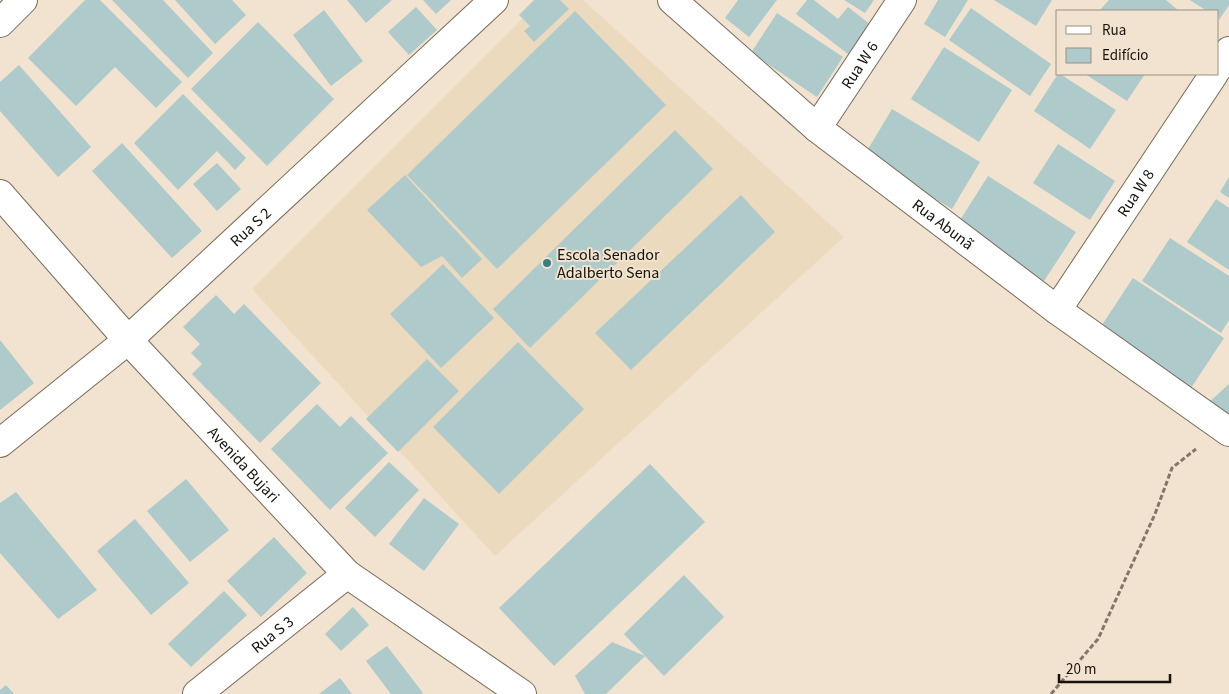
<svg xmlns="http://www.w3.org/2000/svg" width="1229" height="694" font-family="'Source Sans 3',sans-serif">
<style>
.built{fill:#ecdabf}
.building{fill:#aecaca}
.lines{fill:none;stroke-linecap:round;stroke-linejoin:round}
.minor-casing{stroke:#766a59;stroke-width:30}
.path{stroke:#81786b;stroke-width:3;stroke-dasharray:5 2.5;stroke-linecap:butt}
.minor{stroke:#fff;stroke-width:28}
.poi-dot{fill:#378082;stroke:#f1e3cf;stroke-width:2}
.labels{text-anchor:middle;stroke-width:4;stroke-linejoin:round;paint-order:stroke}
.street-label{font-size:16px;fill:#17130c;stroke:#f1e3cf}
.poi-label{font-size:16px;fill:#17130c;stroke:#f1e3cf;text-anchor:start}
</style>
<rect width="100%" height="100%" fill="#f1e3cf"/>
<polygon class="built" points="541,0 583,0 844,237 495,556 252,289"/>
<g class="building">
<polygon points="85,0 100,0 182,82 156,108 115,67 76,106 28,58"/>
<polygon points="112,0 163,0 213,53 188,78"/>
<polygon points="175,0 232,0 246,15 215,44"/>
<polygon points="347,0 392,0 366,23"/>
<polygon points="423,0 451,0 436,14"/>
<polygon points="534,0 560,0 569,9 534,42 524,31 530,26 519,15"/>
<polygon points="738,0 777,0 749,37 725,18"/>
<polygon points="807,0 814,0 838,19 848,7 871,25 848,54 796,14"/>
<polygon points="844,0 874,0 865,13"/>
<polygon points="938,0 968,0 945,37 924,24"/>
<polygon points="994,0 1052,0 1036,26"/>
<polygon points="1109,0 1166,0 1179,11 1099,11"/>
<polygon points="1190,0 1229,0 1229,5 1219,20 1218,11 1207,11"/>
<polygon points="416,7 437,30 409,55 388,32"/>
<polygon points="971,8 1051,64 1030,96 949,40"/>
<polygon points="324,10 363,61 331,86 293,35"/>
<polygon points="575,11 666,105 497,269 407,175"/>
<polygon points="777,13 843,57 817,97 751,53"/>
<polygon points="258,22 334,99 267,166 191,89"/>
<polygon points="944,47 1012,90 979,142 911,99"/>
<polygon points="19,65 91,147 58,177 0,111 0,82"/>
<polygon points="1058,74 1060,74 1116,110 1090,149 1034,111"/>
<polygon points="1085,74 1145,74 1127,101"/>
<polygon points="183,94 246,158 235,170 217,151 178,190 134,143"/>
<polygon points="892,109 980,162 952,209 864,156"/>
<polygon points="675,130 713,169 530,348 493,309"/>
<polygon points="122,143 202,231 172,258 92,171"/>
<polygon points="1058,144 1115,181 1090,220 1033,183"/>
<polygon points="217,163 241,189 217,211 193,184"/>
<polygon points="405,175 482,259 462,278 442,256 421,267 367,210"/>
<polygon points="988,176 1076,232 1044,281 957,225"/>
<polygon points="1229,177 1229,198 1220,192"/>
<polygon points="741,195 775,232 631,370 595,333"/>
<polygon points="1216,199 1229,208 1229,270 1187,242"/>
<polygon points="1170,238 1229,276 1229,320 1221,333 1142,281"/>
<polygon points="443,264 494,318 441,368 390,314"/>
<polygon points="1133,278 1224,338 1189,391 1098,331"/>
<polygon points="216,295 234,314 244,304 321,383 260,443 192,374 202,364 191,353 200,344 183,327"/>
<polygon points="0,340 34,383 0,410"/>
<polygon points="518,342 584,409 499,494 433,427"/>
<polygon points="427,359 459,391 398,452 366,419"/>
<polygon points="1229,384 1229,415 1208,403"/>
<polygon points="317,404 340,427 351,416 388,453 330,510 271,449"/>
<polygon points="389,462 419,490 375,537 345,508"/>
<polygon points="650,464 705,522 554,666 499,608"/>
<polygon points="186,479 229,530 190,562 147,511"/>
<polygon points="16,492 97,590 58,619 0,553 0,503"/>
<polygon points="424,498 459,524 424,571 389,544"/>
<polygon points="135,519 189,583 151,615 97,551"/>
<polygon points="274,537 307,573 261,617 227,581"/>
<polygon points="684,575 724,617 664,676 624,634"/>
<polygon points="224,591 247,615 191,667 168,644"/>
<polygon points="353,607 369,625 341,651 325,634"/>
<polygon points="612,642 645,656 606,694 585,694 575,676"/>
<polygon points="387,646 423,693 421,694 391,694 366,661"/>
<polygon points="340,678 352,694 319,694"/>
<polygon points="6,685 14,694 0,694 0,690"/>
</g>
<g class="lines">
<defs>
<g id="minor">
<path id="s1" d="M672,0L817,128L1057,310L1229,432"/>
<polyline points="0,23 23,0"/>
<polyline points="1218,68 1229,51"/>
<path id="s2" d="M817,128L902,0"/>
<path id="s3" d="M0,194L128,340L347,574L522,694"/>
<path id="s4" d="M1057,310L1214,74"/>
<path id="s5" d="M0,443L128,340L494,0"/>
<path id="s6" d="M197,694L347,574"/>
</g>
</defs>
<use href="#minor" class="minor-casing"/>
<polyline class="path" points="1051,694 1098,639 1155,514 1172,468 1196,449"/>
<use href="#minor" class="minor"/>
</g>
<circle class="poi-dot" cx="547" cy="263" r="5"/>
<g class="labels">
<g class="street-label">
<text dy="6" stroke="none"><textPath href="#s2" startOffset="76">Rua W 6</textPath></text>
<text dy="6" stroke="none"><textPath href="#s4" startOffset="141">Rua W 8</textPath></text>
<text dy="6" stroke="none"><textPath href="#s1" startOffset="352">Rua Abunã</textPath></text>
<text dy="6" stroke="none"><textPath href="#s5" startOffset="331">Rua S 2</textPath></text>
<text dy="6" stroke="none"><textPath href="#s3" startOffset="364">Avenida Bujari</textPath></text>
<text dy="6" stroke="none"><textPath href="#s6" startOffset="96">Rua S 3</textPath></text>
</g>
<g class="poi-label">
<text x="557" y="260">Escola Senador<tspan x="557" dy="18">Adalberto Sena</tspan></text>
</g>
</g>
<rect x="1056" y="10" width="162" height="65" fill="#f1e3cf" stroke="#9a9081"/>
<rect x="1066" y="26" width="25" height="8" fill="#ffffff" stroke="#9a9081"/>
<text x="1102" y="35" font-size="15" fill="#17130c">Rua</text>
<rect x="1066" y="48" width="25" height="15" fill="#aecaca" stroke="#9a9081"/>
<text x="1102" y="60" font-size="15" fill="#17130c">Edifício</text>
<path d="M1059 674v8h111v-8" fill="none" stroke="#17130c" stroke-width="2.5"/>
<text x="1066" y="674" font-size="15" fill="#17130c" stroke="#f1e3cf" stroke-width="4" paint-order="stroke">20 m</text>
</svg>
